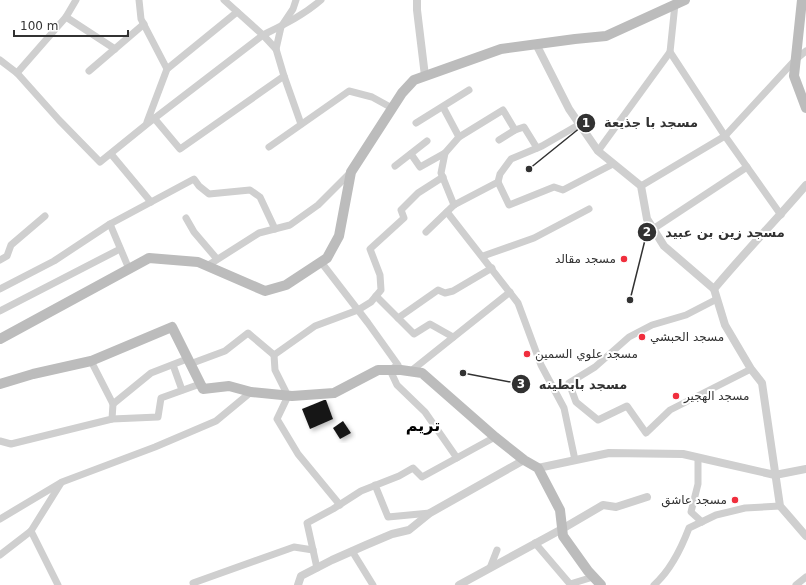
<svg xmlns="http://www.w3.org/2000/svg" width="806" height="585" font-family="'DejaVu Sans',Vazirmatn,sans-serif">
<style>
.building{fill:#191919;filter:url(#shadow)}
.lines{fill:none;stroke-linecap:round;stroke-linejoin:round}
.minor{stroke:#cfcfcf;stroke-width:7}
.tertiary{stroke:#cfcfcf;stroke-width:8}
.secondary{stroke:#bcbcbc;stroke-width:10}
.poi-dot{fill:#f02e3d;stroke:#fff;stroke-width:1.5}
.labels{text-anchor:middle;stroke-width:4;stroke-linejoin:round;paint-order:stroke}
.poi-label{font-size:12px;fill:#323232;stroke:#fff;text-anchor:start}
.district-label{font-size:16px;font-weight:bold;fill:#000;stroke:#fff}
.leader{fill:none;stroke:#323232;stroke-width:1.5}
.callout-dot{fill:#323232;stroke:#fff;stroke-width:1.5}
.mark-label{font-size:12px;text-anchor:middle;font-weight:bold;fill:#fff}
.callout-label{font-size:13px;text-anchor:middle;font-weight:bold;fill:#323232;stroke:#fff;stroke-width:4;stroke-linejoin:round;paint-order:stroke}
</style>
<defs>
<filter id="shadow"><feDropShadow dx="2.5" dy="2.5" stdDeviation="2" flood-color="#0004"/></filter>
</defs>
<rect width="100%" height="100%" fill="#fff"/>
<g class="building">
<polygon points="324,400 326,400 333,419 310,429 302,409"/>
<polygon points="343,421 351,433 340,439 333,428"/>
</g>
<g class="lines">
<g class="minor">
<polyline points="139,0 141,19 167,69"/>
<polyline points="224,0 263,35 276,49"/>
<polyline points="675,4 670,52 725,136 781,215"/>
<polyline points="66,17 115,49"/>
<path d="M0,60L17,73L59,120L100,162L147,124L263,35C283,25 304,15 321,0"/>
<polyline points="89,71 144,24"/>
<polyline points="17,73 66,17 76,0"/>
<polyline points="284,76 301,124"/>
<polyline points="443,107 459,137"/>
<polyline points="154,118 180,149 284,76 276,49 281,27 293,9 296,0"/>
<polyline points="147,122 167,69 237,12"/>
<polyline points="416,123 469,90"/>
<polyline points="499,140 515,130 524,127 537,148"/>
<polyline points="269,147 349,91 372,97 392,108"/>
<polyline points="598,151 670,52"/>
<polyline points="111,154 151,202"/>
<polyline points="411,154 420,167 445,153"/>
<polyline points="395,166 427,141"/>
<polyline points="498,182 509,205 554,187 563,190 613,164"/>
<polyline points="641,186 725,136 795,60 806,51"/>
<polyline points="454,205 441,173 445,153 459,137 503,110 515,130"/>
<polyline points="447,212 518,303 541,365 564,408 575,460"/>
<polyline points="186,218 194,232 217,259"/>
<polyline points="110,224 129,269"/>
<polyline points="653,229 747,167"/>
<polyline points="426,232 454,205 498,182 500,174 511,159 542,146 580,124"/>
<polyline points="483,256 534,238 589,209"/>
<polyline points="0,260 7,256 11,245 45,216"/>
<polyline points="321,262 368,323 398,365 390,370 397,385 425,412 457,458"/>
<polyline points="207,266 259,233 290,225 318,205 351,172"/>
<polyline points="0,289 54,261 110,224 194,179 199,186 209,194 250,190 260,197 275,229"/>
<polyline points="376,296 414,334 430,324 453,337"/>
<polyline points="717,299 686,315 652,325 629,337 595,367 569,383 576,402 598,420 627,406 646,433 670,410 751,369"/>
<polyline points="0,311 120,249"/>
<polyline points="398,318 438,290 445,293 453,291 492,268"/>
<polyline points="91,361 113,404"/>
<polyline points="190,364 225,351 248,333 274,355"/>
<polyline points="173,365 182,390"/>
<polyline points="411,371 510,292"/>
<polyline points="112,419 158,417 161,398 200,384"/>
<polyline points="0,441 11,444 112,419 113,404 151,373 187,359"/>
<polyline points="698,458 698,484 691,512 702,522"/>
<polyline points="375,485 388,517 430,513"/>
<polyline points="340,505 298,454 277,419 288,396 275,370 274,355 315,326 358,310 371,302 381,290 380,275 370,249 404,218 401,210 418,193 443,177"/>
<polyline points="0,519 62,482 155,447 216,421 251,392"/>
<polyline points="31,531 58,585"/>
<polyline points="535,543 570,584 593,577"/>
<polyline points="352,551 373,585"/>
<polyline points="0,555 31,531 61,483"/>
<polyline points="317,568 307,523 333,509 361,491 399,476 413,468 422,477 495,437"/>
<polyline points="490,568 497,550"/>
<polyline points="193,583 294,547 313,550"/>
<path d="M654,585C671,570 681,549 689,528L716,515L745,508L780,506"/>
<polyline points="796,585 806,577"/>
</g>
<g class="tertiary">
<polyline points="417,0 417,10 425,76"/>
<polyline points="536,44 569,109 598,151 641,186 647,219 664,246 714,289 725,325 751,369 762,383 780,506 806,536"/>
<path d="M714,289C744,253 776,220 806,185"/>
<polyline points="538,468 609,453 683,454 775,475 806,469"/>
<polyline points="298,585 301,576 332,560 366,545 392,534 409,530 430,513 524,460"/>
<polyline points="459,585 562,529 603,505 616,507 647,497"/>
</g>
<g class="secondary">
<polyline points="802,0 794,76 806,108"/>
<polyline points="0,339 149,258 198,262 265,291 286,285 327,258 339,236 351,172 402,93 414,80 501,49 575,39 606,36 685,0"/>
<polyline points="0,384 33,374 91,361 172,327 203,389 229,386 251,392 292,396 334,393 378,370 401,370 422,373 495,437 524,460 538,468 560,510 563,536 588,571 601,585"/>
</g>
</g>
<g class="poi-dot">
<circle cx="624" cy="259" r="4"/>
<circle cx="642" cy="337" r="4"/>
<circle cx="527" cy="354" r="4"/>
<circle cx="676" cy="396" r="4"/>
<circle cx="735" cy="500" r="4"/>
</g>
<g class="labels">
<g class="poi-label">
<text x="616" y="263" text-anchor="end">مسجد مقالد</text>
<text x="650" y="341">مسجد الحبشي</text>
<text x="535" y="358">مسجد علوي السمين</text>
<text x="684" y="400">مسجد الهجير</text>
<text x="727" y="504" text-anchor="end">مسجد عاشق</text>
</g>
<g class="district-label">
<text x="423" y="431">تريم</text>
</g>
</g>
<path class="leader" d="M529 169L586 123M630 300L647 232M463 373L521 384"/>
<g class="callout-dot">
<circle cx="529" cy="169" r="4"/>
<circle cx="630" cy="300" r="4"/>
<circle cx="463" cy="373" r="4"/>
<circle cx="586" cy="123" r="10"/>
<circle cx="647" cy="232" r="10"/>
<circle cx="521" cy="384" r="10"/>
</g>
<g class="mark-label">
<text x="586" y="127">1</text>
<text x="647" y="236">2</text>
<text x="521" y="388">3</text>
</g>
<g class="callout-label">
<text x="651" y="127">مسجد با جذيعة</text>
<text x="725" y="237">مسجد زين بن عبيد</text>
<text x="583" y="389">مسجد بابطينه</text>
</g>
<path d="M14 30v6h114v-6" fill="none" stroke="#323232" stroke-width="2"/>
<text x="20" y="30" font-size="12" fill="#323232" stroke="#ffffff" stroke-width="3" paint-order="stroke">100 m</text>
</svg>
